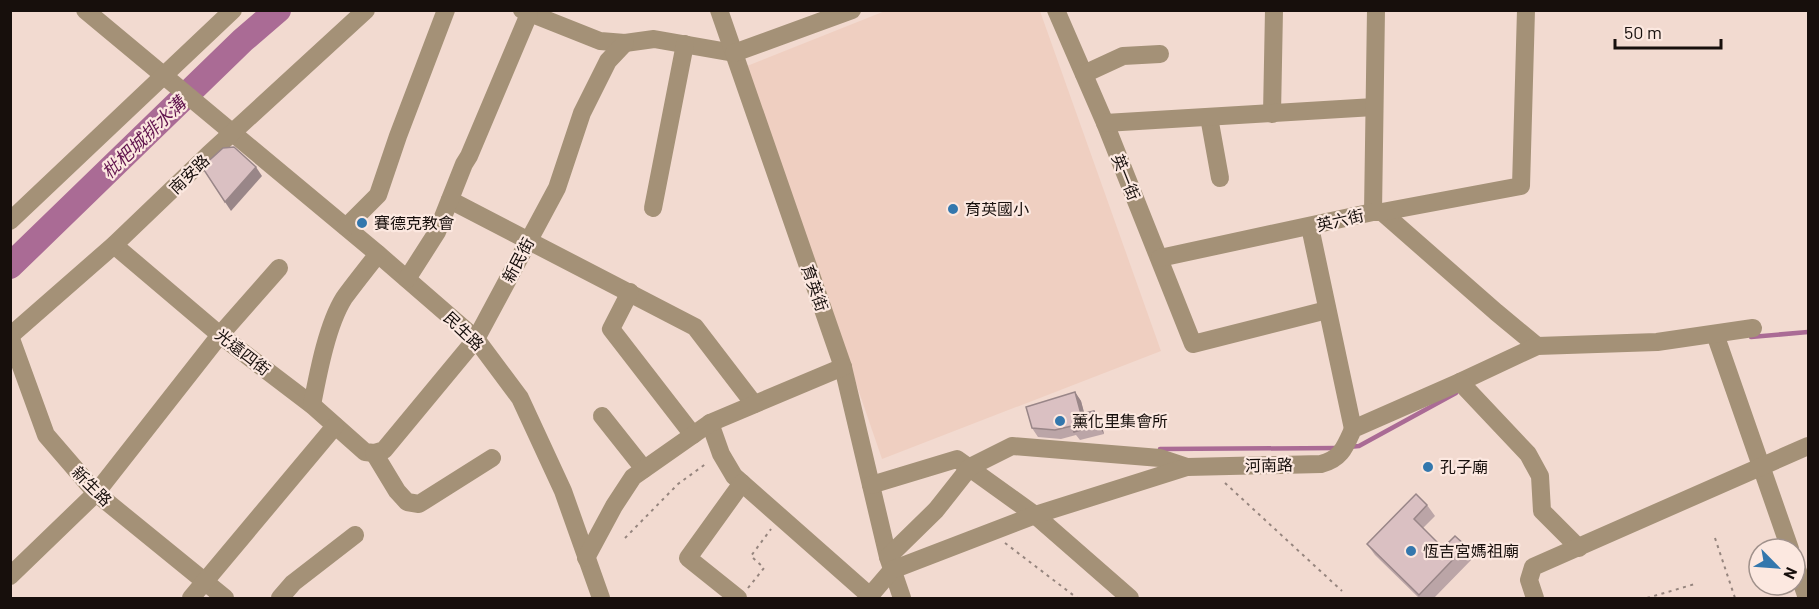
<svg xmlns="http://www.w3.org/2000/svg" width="1819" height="609" font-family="Barlow,'Noto Sans TC',sans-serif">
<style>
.built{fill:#efcfc1}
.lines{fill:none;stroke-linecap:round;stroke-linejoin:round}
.stream{stroke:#aa6b95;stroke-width:4.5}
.river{stroke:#aa6b95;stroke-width:26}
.path{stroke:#96857e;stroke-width:2;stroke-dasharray:3 4.5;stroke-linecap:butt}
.minor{stroke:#a49177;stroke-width:18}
.wall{fill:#bba5a7}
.shaded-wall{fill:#998688}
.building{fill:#dac0c2;stroke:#998688;stroke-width:1.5}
.poi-dot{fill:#3377ad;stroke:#fce8e0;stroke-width:2}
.labels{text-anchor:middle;stroke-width:4.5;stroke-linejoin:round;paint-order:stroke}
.street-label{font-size:16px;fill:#170f0c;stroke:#fce8e0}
.poi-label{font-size:16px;fill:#170f0c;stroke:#fce8e0;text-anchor:start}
.water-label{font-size:18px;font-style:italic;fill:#63164f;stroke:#fce8e0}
</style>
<rect width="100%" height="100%" fill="#f2dad0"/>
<polygon class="built" points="885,11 1040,11 1161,351 882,459 747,66"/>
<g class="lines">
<g class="stream">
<polyline points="1751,337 1808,332"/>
<polyline points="1349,447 1359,446 1456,393"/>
<polyline points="1160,449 1338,448"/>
</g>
<polyline class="river" points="10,266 243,40 278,10"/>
<g class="path">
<polyline points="1225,483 1342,591"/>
<polyline points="625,538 678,484 707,463"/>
<polyline points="1715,538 1735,598"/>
<polyline points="1005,543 1077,598"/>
<polyline points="748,588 764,568 751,556 771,529"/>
<polyline points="1647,598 1695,584"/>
</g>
<g class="minor">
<polyline points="85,10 378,254 476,339 520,398 563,491 601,598"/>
<polyline points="522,10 600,41 625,43 654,39 734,53"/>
<polyline points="719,10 843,367 888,557 902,598"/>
<polyline points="1056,10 1105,123 1193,344 1327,310"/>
<polyline points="734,53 852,10"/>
<polyline points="1084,74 1123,56 1160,54"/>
<polyline points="1272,114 1274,10"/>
<polyline points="1209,117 1220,178"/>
<polyline points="1105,123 1374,107"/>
<polyline points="450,200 695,327 754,404"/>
<polyline points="653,208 685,44"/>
<polyline points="1373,212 1376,10"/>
<polyline points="1382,212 1496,312 1537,346"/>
<polyline points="10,221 233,10"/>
<polyline points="346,227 378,195 398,136 446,10"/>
<polyline points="1310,227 1353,429"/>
<polyline points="114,245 220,335 312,405 365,452 374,453"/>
<polyline points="1160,258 1373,212 1382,212 1521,186 1526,10"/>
<polyline points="407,279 437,232 464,164 469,156 529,14"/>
<polyline points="630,292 611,329 693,435"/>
<polyline points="1715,334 1790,549"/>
<polyline points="10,336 114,245 209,154 366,10"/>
<polyline points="10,336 46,435 96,493 225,598"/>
<polyline points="1460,382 1537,346 1657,342 1753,328"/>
<path d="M312,405C318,374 327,325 344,298C355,283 367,268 378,254"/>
<polyline points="602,416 644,469"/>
<polyline points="710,423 721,454 734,476 870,596"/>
<polyline points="374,453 384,450 476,339 557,188 582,113 608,61 625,43"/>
<polyline points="374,453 397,491 407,502 419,504 492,458"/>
<polyline points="871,485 957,459 1035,515 1130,598"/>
<polyline points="888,557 936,510 970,467 1012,446 1160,458 1187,467"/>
<polyline points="586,558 614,506 633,477 710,423 843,367"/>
<polyline points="1795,563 1807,598"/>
<polyline points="10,576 96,493 220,335 279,268"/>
<polyline points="191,598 335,426"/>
<polyline points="280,598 293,583 355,535"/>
<polyline points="738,598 688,558 742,483"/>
<path d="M868,598L892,570L1035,515L1187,467L1321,464C1341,459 1345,447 1353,429L1460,382L1528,454L1540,476L1542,511L1579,548"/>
<polyline points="1535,598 1529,580 1533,567 1808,446"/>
</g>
</g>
<g class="wall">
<polygon points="1075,392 1081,401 1084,413 1100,419 1104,434 1080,440 1076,435 1061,439 1038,437 1032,428"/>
<polygon points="1427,505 1435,516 1423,528 1443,548 1466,546 1474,557 1434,598 1419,598 1375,555 1367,544"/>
</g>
<g class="shaded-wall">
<polygon points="256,167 262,176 231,211 225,202"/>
<polygon points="1075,392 1081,401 1087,423 1081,414"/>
<polygon points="1094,411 1100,419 1104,434 1098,425"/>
</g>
<g class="building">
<polygon points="234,147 256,167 225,202 202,167 223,148"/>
<polygon points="1075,392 1081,414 1094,411 1098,425 1074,432 1072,426 1055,430 1032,428 1026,407"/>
<polygon points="1416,494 1427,505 1414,519 1443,548 1455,536 1466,546 1419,595 1367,544"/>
</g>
<g class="poi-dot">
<circle cx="953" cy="209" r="6"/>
<circle cx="362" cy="223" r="6"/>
<circle cx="1060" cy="421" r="6"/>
<circle cx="1428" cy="467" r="6"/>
<circle cx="1411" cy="551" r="6"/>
</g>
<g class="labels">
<g class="street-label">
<text transform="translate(189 174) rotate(-44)" y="6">南安路</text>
<text transform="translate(1126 177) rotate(68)" y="6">英一街</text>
<text transform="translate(1340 220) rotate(-13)" y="6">英六街</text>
<text transform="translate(518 260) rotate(-62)" y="6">新民街</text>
<text transform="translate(815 288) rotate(71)" y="6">育英街</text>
<text transform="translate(464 331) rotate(44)" y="6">民生路</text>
<text transform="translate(243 352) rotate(38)" y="6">光遠四街</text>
<text transform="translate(1269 465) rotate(-1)" y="6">河南路</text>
<text transform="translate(92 486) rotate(45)" y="6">新生路</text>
</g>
<g class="poi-label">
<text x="965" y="215">育英國小</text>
<text x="374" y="229">賽德克教會</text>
<text x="1072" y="427">薰化里集會所</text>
<text x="1440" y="473">孔子廟</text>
<text x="1423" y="557">恆吉宮媽祖廟</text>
</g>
<g class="water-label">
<text transform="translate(144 138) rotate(-44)" y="6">枇杷城排水溝</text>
</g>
</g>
<rect width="1819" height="609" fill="none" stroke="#170f0c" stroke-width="24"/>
<g transform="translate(1777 567) rotate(115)"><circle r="28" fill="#fce8e0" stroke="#a0918b" stroke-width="1.5"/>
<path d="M0-4.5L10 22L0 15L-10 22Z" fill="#3377ad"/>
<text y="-9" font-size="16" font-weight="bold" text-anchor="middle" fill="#170f0c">N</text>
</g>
<path d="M1615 39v9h106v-9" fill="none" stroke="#170f0c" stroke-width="3"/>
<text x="1624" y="39" font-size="18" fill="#170f0c" stroke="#fce8e0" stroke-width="4.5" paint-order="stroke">50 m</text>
</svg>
